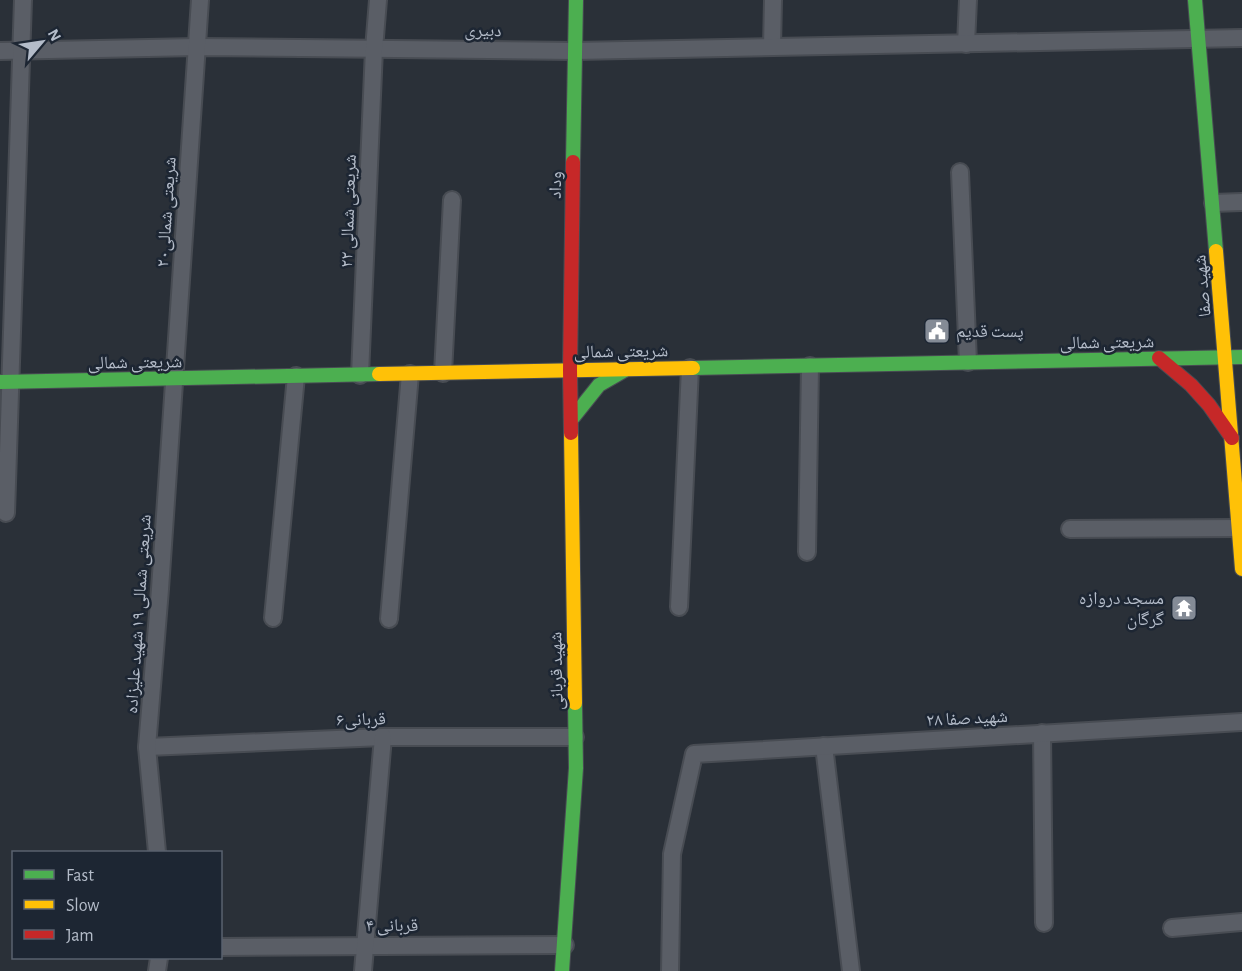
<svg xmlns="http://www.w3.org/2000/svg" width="1242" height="971" font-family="'Alegreya Sans','Noto Naskh Arabic',sans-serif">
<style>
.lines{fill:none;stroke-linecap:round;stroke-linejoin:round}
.street-casing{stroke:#484c53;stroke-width:20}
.fast-casing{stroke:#484c53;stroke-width:16}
.slow-casing{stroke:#484c53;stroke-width:16}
.jam-casing{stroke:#484c53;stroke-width:16}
.street{stroke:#5a5e66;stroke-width:16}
.fast{stroke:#4caf50;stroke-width:14}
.slow{stroke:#ffc107;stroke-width:14}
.jam{stroke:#c62828;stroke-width:14}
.labels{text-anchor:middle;stroke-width:5;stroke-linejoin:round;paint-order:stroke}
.street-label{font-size:18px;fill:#b4bcc9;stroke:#1d2633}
.poi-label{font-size:18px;fill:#b4bcc9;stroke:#1d2633;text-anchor:start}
</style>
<rect width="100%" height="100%" fill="#2a3038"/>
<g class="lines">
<defs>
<g id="street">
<polyline points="966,44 968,0"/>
<polyline points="772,47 773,0"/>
<polyline points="0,51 197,47 575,51 1242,38"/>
<polyline points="960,172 968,362"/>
<polyline points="1213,203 1242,202"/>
<polyline points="443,373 452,200"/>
<polyline points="360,375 374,49 378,0"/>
<polyline points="6,513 23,0"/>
<polyline points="1070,529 1239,528"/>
<polyline points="807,552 810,366"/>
<polyline points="679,607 690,368"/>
<polyline points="273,618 296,376"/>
<polyline points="389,619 410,374"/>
<polyline points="1042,733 1044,923"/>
<polyline points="824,746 851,971"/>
<polyline points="147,747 383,737 575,737"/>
<polyline points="157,852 147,747 160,589 200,0"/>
<polyline points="1172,928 1242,922"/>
<polyline points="220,947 565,945"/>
<polyline points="157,971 159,958"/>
<polyline points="363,971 383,737"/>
<polyline points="670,971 672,854 694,754 1242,722"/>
</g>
<g id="fast">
<polyline points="1195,0 1216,251"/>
<polyline points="573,162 576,0"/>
<polyline points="693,368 1242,357"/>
<polyline points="0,382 379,374"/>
<polyline points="571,420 599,385 625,370"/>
<polyline points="562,971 576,768 575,703"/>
</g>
<g id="slow">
<polyline points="1216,251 1242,569"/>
<polyline points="379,374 693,368"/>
<polyline points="571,433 575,703"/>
</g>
<g id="jam">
<polyline points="1159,358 1191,385 1209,405 1232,438"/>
<polyline points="571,433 570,370 573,162"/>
</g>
</defs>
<use href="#street" class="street-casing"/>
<use href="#fast" class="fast-casing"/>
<use href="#slow" class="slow-casing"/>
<use href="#jam" class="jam-casing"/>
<use href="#street" class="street"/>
<use href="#fast" class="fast"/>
<use href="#slow" class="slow"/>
<use href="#jam" class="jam"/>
</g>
<defs>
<symbol id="civic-square" viewBox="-11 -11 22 22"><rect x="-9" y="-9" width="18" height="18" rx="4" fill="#848b96" stroke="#1d2633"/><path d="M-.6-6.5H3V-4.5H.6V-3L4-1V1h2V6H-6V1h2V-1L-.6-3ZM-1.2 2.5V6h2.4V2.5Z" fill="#fff"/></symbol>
<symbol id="temple-square" viewBox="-11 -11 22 22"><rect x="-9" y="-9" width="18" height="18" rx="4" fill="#848b96" stroke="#1d2633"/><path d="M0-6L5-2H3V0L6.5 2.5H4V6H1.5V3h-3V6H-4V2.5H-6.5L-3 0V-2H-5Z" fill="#fff"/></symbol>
</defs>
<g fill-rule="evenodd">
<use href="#civic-square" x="922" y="316" width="30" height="30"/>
<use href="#temple-square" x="1169" y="593" width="30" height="30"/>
</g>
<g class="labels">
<g class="street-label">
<text transform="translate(483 30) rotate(1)" y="6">دبیری</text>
<text transform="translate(555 185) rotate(-89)" y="6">وداد</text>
<text transform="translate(348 211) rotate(-88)" y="6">شریعتی شمالی ٢٢</text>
<text transform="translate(166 212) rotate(-86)" y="6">شریعتی شمالی۲۰</text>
<text transform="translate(1202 286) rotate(-95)" y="6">شهید صفا</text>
<text transform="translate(1107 342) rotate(-1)" y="6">شریعتی شمالی</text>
<text transform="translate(621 351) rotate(-1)" y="6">شریعتی شمالی</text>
<text transform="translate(135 362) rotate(-1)" y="6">شریعتی شمالی</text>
<text transform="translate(138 614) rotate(-86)" y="6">شریعتی شمالی ۱۹ شهید علیزاده</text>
<text transform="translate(556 671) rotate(-91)" y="6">شهید قربانی</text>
<text transform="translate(967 718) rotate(-3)" y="6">شهید صفا ۲۸</text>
<text transform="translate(361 719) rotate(-2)" y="6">قربانی۶</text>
<text x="392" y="931">قربانی ۴</text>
</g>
<g class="poi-label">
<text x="956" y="337">پست قدیم</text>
<text x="1164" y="604" text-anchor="end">مسجد دروازه<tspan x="1164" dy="21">گرگان</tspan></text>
</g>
</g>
<rect x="12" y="851" width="210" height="108" fill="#1d2633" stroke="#59626f" stroke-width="1.5"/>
<rect x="24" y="870" width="30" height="9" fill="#4caf50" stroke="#59626f" stroke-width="1.5"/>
<text x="66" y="881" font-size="18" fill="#b4bcc9">Fast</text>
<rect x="24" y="900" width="30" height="9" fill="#ffc107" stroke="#59626f" stroke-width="1.5"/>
<text x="66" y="911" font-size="18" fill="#b4bcc9">Slow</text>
<rect x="24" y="930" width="30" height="9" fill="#c62828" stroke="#59626f" stroke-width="1.5"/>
<text x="66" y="941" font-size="18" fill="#b4bcc9">Jam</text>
<g transform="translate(42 42) rotate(61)" stroke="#1d2633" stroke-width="4.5" paint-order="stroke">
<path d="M0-4.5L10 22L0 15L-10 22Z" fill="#b4bcc9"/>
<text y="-9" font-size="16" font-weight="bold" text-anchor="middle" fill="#b4bcc9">N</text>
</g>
</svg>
